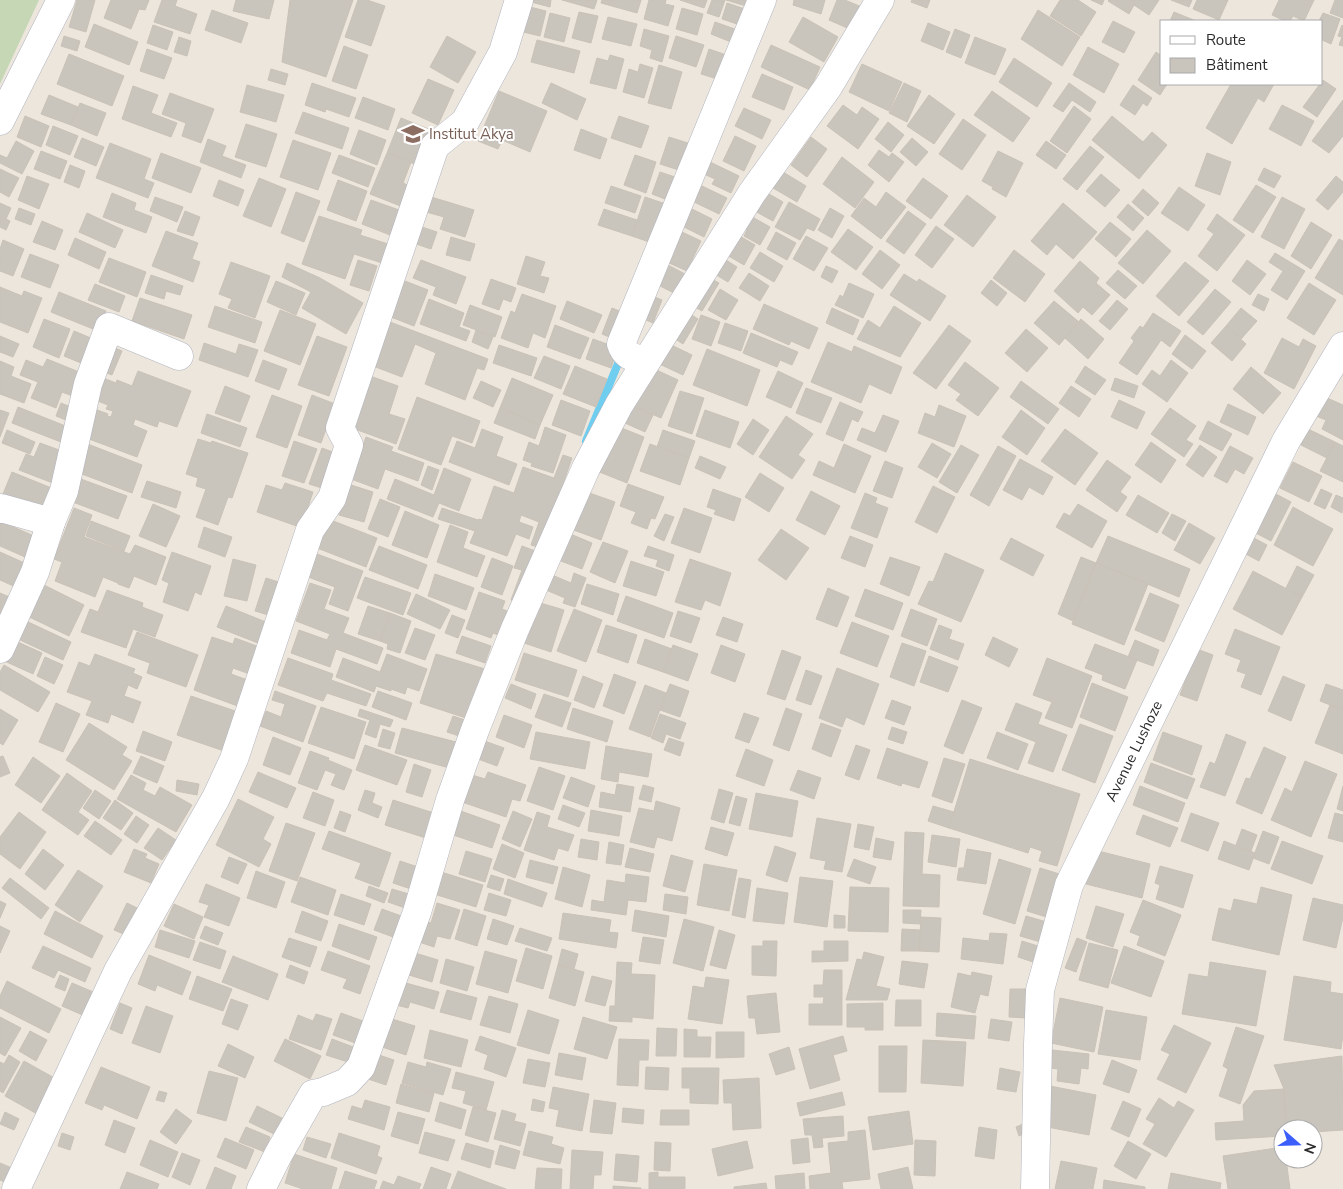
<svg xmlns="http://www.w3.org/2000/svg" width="1343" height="1189" font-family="'Nunito Sans',sans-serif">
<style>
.cemetery{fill:#c5d7b4}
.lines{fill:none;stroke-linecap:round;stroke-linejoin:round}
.stream{stroke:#6fcef0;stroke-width:8}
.building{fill:#c9c4bc;stroke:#c9c2b7}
.minor-casing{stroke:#b1b4bf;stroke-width:29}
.minor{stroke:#fff;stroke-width:28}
.labels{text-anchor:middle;stroke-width:4;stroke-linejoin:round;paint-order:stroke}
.education-label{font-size:15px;fill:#785e54;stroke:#fff;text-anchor:start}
.street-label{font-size:15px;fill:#2b2b2b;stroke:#fff}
</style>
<rect width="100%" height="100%" fill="#ede6dd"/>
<polygon class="cemetery" points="0,0 39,0 0,84"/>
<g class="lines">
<polyline class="stream" points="586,441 622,354"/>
</g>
<g class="building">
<polygon points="77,0 95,0 86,32 69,27"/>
<polygon points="111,0 149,0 145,10 139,9 131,29 104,18"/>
<polygon points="162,0 177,0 175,6 197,14 190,34 154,22"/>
<polygon points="236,0 274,0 269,19 233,11"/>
<polygon points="290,0 353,0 326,77 282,62"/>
<polygon points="358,0 367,0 385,6 371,46 345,37"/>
<polygon points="531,0 551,0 550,7 531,2"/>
<polygon points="562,0 597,0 594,9"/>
<polygon points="602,0 641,0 637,13 601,3"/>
<polygon points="649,0 666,0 665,4 674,6 668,26 644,19"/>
<polygon points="680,0 707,0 704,8"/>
<polygon points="712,0 725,0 719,17 707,13"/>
<polygon points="726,0 759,0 756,9"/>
<polygon points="794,0 825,0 821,14 793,5"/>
<polygon points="837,0 845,0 864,8 854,31 829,20"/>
<polygon points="912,0 930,0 927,8 911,2"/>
<polygon points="1060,0 1078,0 1096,12 1081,36 1050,16"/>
<polygon points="1091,0 1104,0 1102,5"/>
<polygon points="1109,0 1159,0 1149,15 1134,5 1129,14 1108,1"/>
<polygon points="1171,0 1192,0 1189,7"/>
<polygon points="1197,0 1228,0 1219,20 1193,9"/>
<polygon points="1279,0 1314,0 1304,21 1293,16 1290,21 1285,21 1272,15"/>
<polygon points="1335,0 1343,0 1343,18 1330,13"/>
<polygon points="727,3 754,12 749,28 722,19"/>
<polygon points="530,7 546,11 540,36 523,32"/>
<polygon points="682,8 703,14 697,35 676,29"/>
<polygon points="212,10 248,23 241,43 205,30"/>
<polygon points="1038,10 1080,37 1062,66 1021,39"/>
<polygon points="579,12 598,16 591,43 572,38"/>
<polygon points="1174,12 1196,21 1170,21"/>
<polygon points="550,13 570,18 564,42 544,37"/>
<polygon points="1323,13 1340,19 1331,44 1322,40 1322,21 1319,21"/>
<polygon points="608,17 637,24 631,46 602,39"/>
<polygon points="803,17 838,37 824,62 789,42"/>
<polygon points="1113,21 1135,32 1124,53 1102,42"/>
<polygon points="715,22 746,33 741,46 711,34"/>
<polygon points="928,23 950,32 943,50 921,41"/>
<polygon points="94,24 138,42 129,65 85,47"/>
<polygon points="153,25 173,32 167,50 147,43"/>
<polygon points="1342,25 1343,26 1343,46 1339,45 1342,37 1338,36"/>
<polygon points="644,29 669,36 662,62 650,58 652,50 640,46"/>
<polygon points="955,29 970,35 961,58 946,52"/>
<polygon points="64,36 80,41 77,51 61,46"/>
<polygon points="447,36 476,52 458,83 430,67"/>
<polygon points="676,36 704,45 696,67 669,58"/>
<polygon points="179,37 191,41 187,56 174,52"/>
<polygon points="975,37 1006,49 995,75 965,63"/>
<polygon points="537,40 580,51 574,73 531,62"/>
<polygon points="771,45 820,67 810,90 761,67"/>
<polygon points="344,46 368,55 356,89 332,81"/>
<polygon points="1088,47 1119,64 1104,93 1073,75"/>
<polygon points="147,49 172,58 164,79 140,71"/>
<polygon points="709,49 735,58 727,82 701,74"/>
<polygon points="1156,52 1162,56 1162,84 1167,84 1160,95 1138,80"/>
<polygon points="69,54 124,76 112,106 57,84"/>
<polygon points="610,55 624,59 616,89 590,83 597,58 608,61"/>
<polygon points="1014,58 1052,83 1037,107 999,82"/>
<polygon points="640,64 653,68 644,98 623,92 629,69 638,72"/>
<polygon points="862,64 902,82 889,111 849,92"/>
<polygon points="659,65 682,72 671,109 648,103"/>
<polygon points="271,69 288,74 285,85 268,80"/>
<polygon points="762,74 793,87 784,110 752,97"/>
<polygon points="428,79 454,90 438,125 412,113"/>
<polygon points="1323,80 1336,89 1317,117 1303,107 1320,84 1322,84"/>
<polygon points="312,83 356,98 349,117 326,109 325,112 305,105"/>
<polygon points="551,83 586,99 577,120 542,103"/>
<polygon points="904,83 921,91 907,122 889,113"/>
<polygon points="1069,83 1096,102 1090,112 1072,100 1063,112 1053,106"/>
<polygon points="1231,84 1274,84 1264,102 1258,98 1232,144 1206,128"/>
<polygon points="247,85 284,95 276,122 240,112"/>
<polygon points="1133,85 1152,98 1147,106 1143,103 1135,115 1120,105"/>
<polygon points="133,86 158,95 151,113 177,123 171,137 122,119"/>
<polygon points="499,91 547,111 530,152 502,140 498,149 478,141"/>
<polygon points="992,91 1030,118 1013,142 974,115"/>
<polygon points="170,93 214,109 201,143 182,136 186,123 162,114"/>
<polygon points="49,95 78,107 71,125 41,114"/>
<polygon points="929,95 955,114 934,144 907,126"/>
<polygon points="363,97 395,109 388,130 355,118"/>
<polygon points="1343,100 1343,136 1329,153 1312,141"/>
<polygon points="80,103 106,113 97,136 71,125"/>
<polygon points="843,105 857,115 862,107 879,119 858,149 827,126"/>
<polygon points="1282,105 1314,121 1301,146 1269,129"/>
<polygon points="1074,106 1091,119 1067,153 1050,141"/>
<polygon points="744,108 771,120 762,139 735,126"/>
<polygon points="303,112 349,128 342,149 295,133"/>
<polygon points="25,116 49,126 41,147 17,137"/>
<polygon points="619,116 649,126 641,148 611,138"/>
<polygon points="1112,116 1143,142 1152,132 1167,145 1139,179 1092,140"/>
<polygon points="401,118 431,130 417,165 387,153"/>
<polygon points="963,119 986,135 962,170 939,154"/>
<polygon points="888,122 904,135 891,152 875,139"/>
<polygon points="246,124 277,134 266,167 235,157"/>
<polygon points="53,126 78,136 70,155 46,145"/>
<polygon points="581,129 607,139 600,159 574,150"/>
<polygon points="359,130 386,140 377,165 350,154"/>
<polygon points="735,136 756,146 744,171 723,161"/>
<polygon points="669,137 694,145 685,172 660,164"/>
<polygon points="811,137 827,149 807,177 791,165"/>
<polygon points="82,138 104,147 96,166 74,157"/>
<polygon points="912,138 928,152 916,166 900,152"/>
<polygon points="208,139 226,146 222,156 246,165 241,178 200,162"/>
<polygon points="293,140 331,153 318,190 280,177"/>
<polygon points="16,141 34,151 22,174 0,163 0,155 7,158"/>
<polygon points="1046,141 1066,155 1056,169 1036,155"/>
<polygon points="110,143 151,159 144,179 154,183 148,198 96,178"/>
<polygon points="1090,146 1104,157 1077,190 1063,179"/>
<polygon points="879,150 889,157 892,153 904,162 889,182 868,165"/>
<polygon points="41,151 67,161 60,179 34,169"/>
<polygon points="998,151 1023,163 1006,197 992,189 993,187 982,181"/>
<polygon points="161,153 201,168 191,193 152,178"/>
<polygon points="387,153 411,162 403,183 412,187 403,207 370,194"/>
<polygon points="1207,153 1231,162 1220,195 1195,186"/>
<polygon points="339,155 375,168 368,187 332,173"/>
<polygon points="635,155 656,162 646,193 624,185"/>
<polygon points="842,157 874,182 855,208 823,184"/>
<polygon points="710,162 739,176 731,193 712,184 715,179 704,174"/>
<polygon points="70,165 85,171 79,188 64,182"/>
<polygon points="1264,168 1281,176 1274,188 1258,180"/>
<polygon points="0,169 19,178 9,197 0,192"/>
<polygon points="660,172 678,178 670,201 652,194"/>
<polygon points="783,172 806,186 797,202 773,188"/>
<polygon points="1101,174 1120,190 1105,207 1086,191"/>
<polygon points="27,176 49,184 39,209 18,200"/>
<polygon points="1336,176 1343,182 1343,192 1328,210 1316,200"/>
<polygon points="259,178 286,189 271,227 243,216"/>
<polygon points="923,178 948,196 931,219 906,201"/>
<polygon points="219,180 244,190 238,206 213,196"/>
<polygon points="338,180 367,191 356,221 327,210"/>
<polygon points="1256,185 1276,197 1253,233 1233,220"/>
<polygon points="611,186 641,196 635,213 605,203"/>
<polygon points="702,186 727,198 719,214 694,202"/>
<polygon points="1179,187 1205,205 1188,231 1161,213"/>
<polygon points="1143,189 1159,203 1148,216 1132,202"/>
<polygon points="762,190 783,202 773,221 751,209"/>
<polygon points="296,192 320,201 304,242 281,233"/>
<polygon points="886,192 906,207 881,239 851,216 864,198 876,207"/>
<polygon points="112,193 136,203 134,210 152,217 146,233 103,217"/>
<polygon points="967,195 996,217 973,247 944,225"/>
<polygon points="428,196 474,210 465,237 440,229 444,217 423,211"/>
<polygon points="155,197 183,207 177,222 150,211"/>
<polygon points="645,197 669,205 655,244 632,236"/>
<polygon points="1282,197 1305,209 1284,249 1261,237"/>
<polygon points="371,200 399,210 390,235 362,224"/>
<polygon points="789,202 820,219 814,231 807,228 800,240 775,227"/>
<polygon points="0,203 11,208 6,219 10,221 6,230 0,227"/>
<polygon points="1063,203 1097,232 1073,259 1056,244 1047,255 1031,241"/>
<polygon points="1128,204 1144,218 1133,231 1117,217"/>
<polygon points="19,208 35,214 31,225 15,219"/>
<polygon points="830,208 844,216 832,238 818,230"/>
<polygon points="604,209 637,220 632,236 598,225"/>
<polygon points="692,209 712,219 704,237 684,227"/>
<polygon points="185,211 200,217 193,236 177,231"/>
<polygon points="908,211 926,224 904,254 886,241"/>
<polygon points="87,213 123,230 115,248 79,232"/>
<polygon points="747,214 770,227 760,245 744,236 747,230 740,226"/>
<polygon points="1217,214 1245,235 1217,271 1198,256 1214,234 1207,229"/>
<polygon points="319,216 362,230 360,235 388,244 382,263 354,254 345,279 302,264"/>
<polygon points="42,221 63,230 55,250 33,242"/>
<polygon points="1110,222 1131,239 1116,257 1095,239"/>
<polygon points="1311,222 1332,235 1311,269 1291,256"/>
<polygon points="419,226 437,232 431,249 413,243"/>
<polygon points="936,226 954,239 932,268 915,255"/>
<polygon points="848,229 873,247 856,270 831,252"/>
<polygon points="1147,230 1171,251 1143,284 1118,263"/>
<polygon points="166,231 198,243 192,259 200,262 193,282 152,266"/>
<polygon points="731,231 755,245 744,265 720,251"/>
<polygon points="682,232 701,241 687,271 667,262"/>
<polygon points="776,232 796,243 787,260 767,249"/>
<polygon points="806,236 828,248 814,271 793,259"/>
<polygon points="451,237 475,244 470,261 446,255"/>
<polygon points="75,238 106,252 99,269 68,255"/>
<polygon points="1339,239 1343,241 1343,295 1315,278"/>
<polygon points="3,240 24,249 13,276 0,271 0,249"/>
<polygon points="880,250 900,265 882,289 862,274"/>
<polygon points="1014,250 1045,274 1025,302 993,278"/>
<polygon points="760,252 783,266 774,282 750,268"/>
<polygon points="1275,253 1305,271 1287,300 1271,290 1283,271 1269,262"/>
<polygon points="30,254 59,265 50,288 21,277"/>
<polygon points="718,255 737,267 728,282 708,270"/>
<polygon points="526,256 545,262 540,276 549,278 544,293 517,284"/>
<polygon points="109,258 146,272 137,297 99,282"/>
<polygon points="358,260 377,266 369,291 350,285"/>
<polygon points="421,260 466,277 456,304 433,295 436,287 413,278"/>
<polygon points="1247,260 1266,274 1250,295 1232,281"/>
<polygon points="1080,261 1099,278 1096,283 1110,295 1092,315 1083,307 1078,313 1054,291"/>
<polygon points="231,262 270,276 255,318 228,308 232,299 219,294"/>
<polygon points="1185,262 1209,281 1179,316 1156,296"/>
<polygon points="287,263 320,278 363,303 346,334 302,308 311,292 282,277"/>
<polygon points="666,264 685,274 676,294 656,284"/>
<polygon points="826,266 838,271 832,283 821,277"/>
<polygon points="1118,270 1137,286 1125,299 1106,283"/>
<polygon points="749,273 769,286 760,301 739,288"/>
<polygon points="904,274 917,282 919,279 946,296 930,321 890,295"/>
<polygon points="151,275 183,286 180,295 166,291 164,299 145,293"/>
<polygon points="706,276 719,283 702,311 689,304"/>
<polygon points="491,279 516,288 511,302 503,299 499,310 482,304"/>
<polygon points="991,280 1007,293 997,306 981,293"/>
<polygon points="276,281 305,293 296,315 267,302"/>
<polygon points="405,281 428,290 414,326 391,317"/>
<polygon points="849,283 874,294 863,318 835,305 840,295 843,297"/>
<polygon points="1309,283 1336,300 1314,335 1287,318"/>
<polygon points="95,284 125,296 119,312 88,300"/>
<polygon points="0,287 22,296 24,291 42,298 28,333 0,322"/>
<polygon points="720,289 738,300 726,320 708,310"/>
<polygon points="1215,289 1231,302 1203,335 1187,322"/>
<polygon points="59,292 106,311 98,331 51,312"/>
<polygon points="522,294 556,306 545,338 533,333 528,348 501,338 511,311 515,313"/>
<polygon points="648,294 662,300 653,323 639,317"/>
<polygon points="1258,294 1269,299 1264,311 1252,305"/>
<polygon points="140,298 192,315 184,339 132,321"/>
<polygon points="429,299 464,313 459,327 470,331 466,341 420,324"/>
<polygon points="1117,300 1128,309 1110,330 1099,321"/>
<polygon points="567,301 602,315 594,333 560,319"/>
<polygon points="1054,301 1079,322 1059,345 1034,323"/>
<polygon points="764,304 818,328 809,349 791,341 789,345 753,329"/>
<polygon points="470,305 502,317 495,337 463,325"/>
<polygon points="215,306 262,322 255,343 208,327"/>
<polygon points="894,306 921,323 900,357 857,339 868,320 880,328"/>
<polygon points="612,308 627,314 617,340 602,334"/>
<polygon points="832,308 859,320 853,335 826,323"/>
<polygon points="1241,308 1257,321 1241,339 1226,326"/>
<polygon points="280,310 316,324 300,365 264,351"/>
<polygon points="684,310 698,319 683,344 669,335"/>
<polygon points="1153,313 1181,331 1170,347 1161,340 1137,375 1119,363 1134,341 1131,338 1140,326 1143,328"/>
<polygon points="701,315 720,322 711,346 692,339"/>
<polygon points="44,319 70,329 59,358 33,347"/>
<polygon points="1081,319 1104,339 1088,359 1065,338"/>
<polygon points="390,322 488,359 484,370 477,368 465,400 425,384 436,353 415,344 402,377 373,366"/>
<polygon points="725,323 748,331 741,351 718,343"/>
<polygon points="555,325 589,338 580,359 547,347"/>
<polygon points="949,325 971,341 936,389 913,373"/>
<polygon points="1226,326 1246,344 1232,361 1211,343"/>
<polygon points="1026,329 1048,348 1027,372 1005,353"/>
<polygon points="476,330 493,337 488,349 472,342"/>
<polygon points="74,331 98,341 88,366 64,356"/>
<polygon points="751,333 798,352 792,365 780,360 777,367 743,353"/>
<polygon points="1185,335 1206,351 1192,369 1172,354"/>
<polygon points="0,336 19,344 13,357 0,352"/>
<polygon points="317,336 347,347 329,396 298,385"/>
<polygon points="1282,338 1299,347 1303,339 1316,346 1294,389 1264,373"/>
<polygon points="593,339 618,348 611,368 586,359"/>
<polygon points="665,342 692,355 683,375 655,362"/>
<polygon points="828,342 852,352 854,346 902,367 891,394 869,384 861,403 811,382"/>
<polygon points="204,343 236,354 239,344 258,350 248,377 199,360"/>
<polygon points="106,344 122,351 112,375 96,369"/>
<polygon points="499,345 537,358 531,376 493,363"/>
<polygon points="707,349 760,370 747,406 693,385"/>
<polygon points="544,356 570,366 561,389 534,378"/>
<polygon points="47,359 84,374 75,397 62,392 56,408 31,398 38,382 20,375 26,360 43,367"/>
<polygon points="263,360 287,369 279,390 255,381"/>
<polygon points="1171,360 1188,373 1167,402 1142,384 1152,370 1160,376"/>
<polygon points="0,361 14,367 11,376 31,384 24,403 0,394"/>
<polygon points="965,362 999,388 978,416 956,400 961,394 948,385"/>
<polygon points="575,366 607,379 596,407 563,394"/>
<polygon points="1085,366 1106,380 1095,395 1075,382"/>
<polygon points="650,367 678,380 661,418 633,406"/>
<polygon points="1251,367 1281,393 1263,414 1233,389"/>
<polygon points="138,371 191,391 177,427 159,421 157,427 135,419 133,425 147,431 137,457 89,439 92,431 85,428 92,408 108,414 107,416 111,417 113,411 106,409 108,405 90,398 98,376 116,383 117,380 132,386"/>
<polygon points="778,371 803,383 791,408 766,397"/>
<polygon points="370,376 398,386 389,414 405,419 396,444 352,428"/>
<polygon points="512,378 553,395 540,425 500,408"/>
<polygon points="1115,378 1138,386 1134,398 1111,390"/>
<polygon points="481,381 501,390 493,407 473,398"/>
<polygon points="1021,381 1059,409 1048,424 1010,397"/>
<polygon points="225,386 250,396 240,422 215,413"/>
<polygon points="1071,386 1091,399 1079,417 1059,403"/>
<polygon points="806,388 832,398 821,423 796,413"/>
<polygon points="680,391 704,398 692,434 668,426"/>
<polygon points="272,395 302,406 287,448 256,437"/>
<polygon points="312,395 335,404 321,443 298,435"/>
<polygon points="417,397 480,421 472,443 452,436 441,465 398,449"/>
<polygon points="1325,397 1343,405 1343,440 1322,429 1326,420 1316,416"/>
<polygon points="561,400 590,411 581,436 552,425"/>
<polygon points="1119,400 1145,412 1137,429 1111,417"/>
<polygon points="840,402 863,412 858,422 852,419 843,441 826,434"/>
<polygon points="61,403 78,410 73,423 56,416"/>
<polygon points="1228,404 1256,417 1248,435 1220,422"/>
<polygon points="939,405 966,416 954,447 918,433 925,413 935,417"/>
<polygon points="633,406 653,415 645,432 625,423"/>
<polygon points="18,407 73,429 66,444 12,423"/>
<polygon points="500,408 540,425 535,439 494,423"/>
<polygon points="1170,408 1196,426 1186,440 1193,444 1184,457 1151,434"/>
<polygon points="0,410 9,413 0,437"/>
<polygon points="705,410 739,422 730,448 696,436"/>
<polygon points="1021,410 1045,428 1027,455 1002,437"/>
<polygon points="207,414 247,428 240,447 201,433"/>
<polygon points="883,415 899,421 886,452 857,440 862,428 875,433"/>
<polygon points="786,416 813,434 798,455 805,460 792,479 759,457"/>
<polygon points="753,419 769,430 753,455 737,444"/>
<polygon points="1208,421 1232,434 1222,451 1199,439"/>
<polygon points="614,425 644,437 627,483 597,471"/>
<polygon points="545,427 566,435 553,473 531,466 532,463 523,460 529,442 539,446"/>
<polygon points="482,429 503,437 496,456 517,464 509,485 449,462 457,441 475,448"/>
<polygon points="1065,429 1098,453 1075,485 1041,461"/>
<polygon points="1308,429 1335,442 1327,458 1301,445"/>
<polygon points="7,430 35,442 30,454 2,443"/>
<polygon points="663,430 695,441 689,458 657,447"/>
<polygon points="366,437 393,447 391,451 424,463 418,481 385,469 378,489 351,479"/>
<polygon points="198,439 211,443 212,441 248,453 232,498 228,497 218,525 196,517 206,489 196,486 198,478 186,474"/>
<polygon points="294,441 317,449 304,483 282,476"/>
<polygon points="1151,442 1176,460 1161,483 1135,465"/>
<polygon points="1335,442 1343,446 1343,482 1320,471"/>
<polygon points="40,443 70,454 58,485 19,470 26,454 34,457"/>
<polygon points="85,443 142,465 132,493 74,471"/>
<polygon points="932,443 951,454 937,478 918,467"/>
<polygon points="650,444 689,458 680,485 640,471"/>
<polygon points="844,444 871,456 855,493 813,475 819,461 834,468"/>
<polygon points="961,445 979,455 957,493 939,482"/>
<polygon points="1200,445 1217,457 1203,477 1186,465"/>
<polygon points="998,446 1016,456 989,506 970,495"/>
<polygon points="1230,446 1253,458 1244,474 1235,469 1227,483 1214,476"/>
<polygon points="322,448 338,454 325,489 309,484"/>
<polygon points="563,455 572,458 541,548 531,545 539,522 521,515 519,522 533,527 529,539 516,534 507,556 470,543 475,531 438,519 442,508 478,520 479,519 482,520 494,486 514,493 523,467 554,478"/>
<polygon points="700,456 726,467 720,479 695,468"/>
<polygon points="1020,459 1053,477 1043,495 1029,487 1022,500 1003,490"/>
<polygon points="1107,460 1131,477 1120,492 1127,497 1117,512 1086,490"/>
<polygon points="885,461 903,468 892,498 873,491"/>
<polygon points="1293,462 1322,476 1309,502 1280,488"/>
<polygon points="428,466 439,470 432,490 421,485"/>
<polygon points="444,468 471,479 459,511 439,503 433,517 387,499 395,479 434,495"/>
<polygon points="12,472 54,489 45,511 3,494"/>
<polygon points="760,473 784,488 769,512 745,497"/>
<polygon points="70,475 127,496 118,519 62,498"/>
<polygon points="147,481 181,492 176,508 141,497"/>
<polygon points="285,483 313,492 307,510 311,512 305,529 257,512 266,485 282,490"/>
<polygon points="348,484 373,492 364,522 339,515"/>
<polygon points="628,484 664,497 655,519 651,518 647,529 631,523 636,512 620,506"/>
<polygon points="933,486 955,497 937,533 915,522"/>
<polygon points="713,489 741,499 734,521 714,514 716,510 707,507"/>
<polygon points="1321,489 1332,494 1325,509 1314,504"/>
<polygon points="581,490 615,502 601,540 568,528"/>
<polygon points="811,491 840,506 825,535 796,520"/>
<polygon points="865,493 877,498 875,503 888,508 877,538 851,528"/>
<polygon points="1274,493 1291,502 1271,541 1254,532"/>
<polygon points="1138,495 1169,513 1157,533 1126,515"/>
<polygon points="1336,495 1343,498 1342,513 1331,507"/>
<polygon points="380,499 400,507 388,537 368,529"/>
<polygon points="153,504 180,516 166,547 139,536"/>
<polygon points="1078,504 1107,521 1092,548 1056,527 1064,513 1070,516"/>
<polygon points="1293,507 1333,529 1313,566 1274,545"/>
<polygon points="74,508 92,515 84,537 130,554 135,545 166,557 156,585 134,576 129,588 118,584 118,583 103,577 95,597 55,581 62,562 54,559"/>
<polygon points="684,508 712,518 700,553 671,543"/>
<polygon points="405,511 439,525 427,558 392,545"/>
<polygon points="665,514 674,517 664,541 654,536"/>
<polygon points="1172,514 1186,521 1175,541 1162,533"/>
<polygon points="328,519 377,538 366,567 317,548"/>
<polygon points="0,521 34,536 25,557 0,546"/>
<polygon points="91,521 130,536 124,551 86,536"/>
<polygon points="1189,523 1215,538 1200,564 1174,550"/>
<polygon points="450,525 468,532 463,548 485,556 477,577 437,562"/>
<polygon points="204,527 232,537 225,557 198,547"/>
<polygon points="781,529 809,548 786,580 758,560"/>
<polygon points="563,531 592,543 582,569 553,558"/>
<polygon points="850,536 873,545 865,567 841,558"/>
<polygon points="1108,536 1190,569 1179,597 1096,563"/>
<polygon points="1250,536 1267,545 1259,561 1242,552"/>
<polygon points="1011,538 1044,555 1033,576 1000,559"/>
<polygon points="603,542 628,551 615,583 590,572"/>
<polygon points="379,546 427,565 418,589 369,570"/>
<polygon points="522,546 543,554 522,604 511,600 522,570 514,568"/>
<polygon points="648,546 674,555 669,571 656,566 658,560 644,556"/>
<polygon points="0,552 29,565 18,588 0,580"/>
<polygon points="172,552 211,566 201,595 195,592 188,611 163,602 169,583 162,580"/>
<polygon points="945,553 984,570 961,622 918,604 929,581 933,582"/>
<polygon points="317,554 363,571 348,611 329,604 335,587 308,577"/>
<polygon points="890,557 920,567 909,596 880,584"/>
<polygon points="1081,557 1096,563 1073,621 1058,614"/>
<polygon points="492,558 513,566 502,595 481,587"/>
<polygon points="233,559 256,565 247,601 224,596"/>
<polygon points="690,559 731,573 720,606 705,600 701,610 675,602"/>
<polygon points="631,561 664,572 656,596 623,586"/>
<polygon points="1096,563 1148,584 1124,645 1072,624"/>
<polygon points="1297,566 1314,575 1302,597 1286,588"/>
<polygon points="1253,571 1302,597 1282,635 1233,609"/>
<polygon points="574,573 586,578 575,607 563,603 565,598 546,590 552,575 571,583"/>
<polygon points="435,574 474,588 466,610 428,596"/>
<polygon points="365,577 411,593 403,615 357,598"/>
<polygon points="266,578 285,584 275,617 255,611"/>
<polygon points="40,583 84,605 69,636 25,615"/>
<polygon points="310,583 331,590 324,609 349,618 343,633 383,648 377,664 336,649 330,667 291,653 299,630 327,640 330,634 296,621"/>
<polygon points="587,584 619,594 613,615 581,604"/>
<polygon points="828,588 849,597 837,627 816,619"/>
<polygon points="865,589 903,603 893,630 855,616"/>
<polygon points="107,590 143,603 142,607 163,615 155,637 133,629 126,648 81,632 90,609 98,612"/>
<polygon points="479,592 505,601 502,609 510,612 501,636 493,633 491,638 466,629"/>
<polygon points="0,593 19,601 0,620"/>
<polygon points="1150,593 1179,605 1164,642 1135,630"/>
<polygon points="416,594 450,610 440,629 407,614"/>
<polygon points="626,596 673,613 664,638 617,621"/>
<polygon points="537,602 564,610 551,652 524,643"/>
<polygon points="226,606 271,624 263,645 217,627"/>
<polygon points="368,606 390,613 380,641 358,634"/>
<polygon points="574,609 602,620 586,662 557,651"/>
<polygon points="911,609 937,619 927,646 901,636"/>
<polygon points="678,611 700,618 691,643 670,636"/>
<polygon points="390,613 411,621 400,653 387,649 388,644 380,641"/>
<polygon points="452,615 465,620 458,638 445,633"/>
<polygon points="723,617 743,624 737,642 716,635"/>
<polygon points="26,621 71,642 63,660 18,639"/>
<polygon points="852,622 889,636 877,667 840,653"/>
<polygon points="606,625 637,635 628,663 597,652"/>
<polygon points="939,625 952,630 949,639 964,644 958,660 930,649"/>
<polygon points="415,628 435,635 425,660 405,653"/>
<polygon points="1235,629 1280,647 1261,695 1241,687 1246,674 1237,671 1241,660 1225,654"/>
<polygon points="137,632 198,655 186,687 147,673 150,663 128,655"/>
<polygon points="462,636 491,646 485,663 456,653"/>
<polygon points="212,637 233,644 235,638 265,649 255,676 233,668 231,674 253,682 243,708 194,690"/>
<polygon points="993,637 1018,649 1009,667 985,655"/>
<polygon points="9,638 42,653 33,674 0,659"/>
<polygon points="645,639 672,649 663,672 637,663"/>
<polygon points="1135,640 1159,650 1153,666 1128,657"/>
<polygon points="902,643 926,651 914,686 890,677"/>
<polygon points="1095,644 1137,660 1125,689 1102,680 1103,675 1085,668"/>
<polygon points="673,645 698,654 688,681 663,672"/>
<polygon points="721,645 745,654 735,682 711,673"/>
<polygon points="1197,649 1213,655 1197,701 1180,695"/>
<polygon points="782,650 801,657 785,700 767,694"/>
<polygon points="524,653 577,670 568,697 515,680"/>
<polygon points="95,654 135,669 133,673 142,677 137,689 128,685 124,696 141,702 133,723 111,714 108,723 86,715 92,701 67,692 79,662 90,666"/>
<polygon points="387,654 427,669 419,691 407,687 405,694 391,689 391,691 376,686 374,692 336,677 343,658 380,672"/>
<polygon points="436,654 485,669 469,719 420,703"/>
<polygon points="929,656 958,667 948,692 920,682"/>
<polygon points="45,657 63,665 54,684 37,676"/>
<polygon points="288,658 333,674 331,680 371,694 366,706 327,693 323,701 278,685"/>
<polygon points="1047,658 1092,676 1072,728 1045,718 1052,702 1033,695"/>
<polygon points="4,665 50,692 38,712 0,690 0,672"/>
<polygon points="837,668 879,684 864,725 846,717 842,727 819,718"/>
<polygon points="806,670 822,676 811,705 796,700"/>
<polygon points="614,674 636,682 624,714 603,706"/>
<polygon points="583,676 603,684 594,708 574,700"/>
<polygon points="1283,676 1305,685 1291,721 1268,711"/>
<polygon points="1092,683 1128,697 1115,731 1080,717"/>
<polygon points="511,684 536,694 531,709 505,698"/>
<polygon points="670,684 689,691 680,717 660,710"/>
<polygon points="1326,684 1343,690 1343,710 1320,701"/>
<polygon points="645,685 666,693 650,737 629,729"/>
<polygon points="275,691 316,706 303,742 260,726 266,711 281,717 285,704 272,700"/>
<polygon points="378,691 412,703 406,720 372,707"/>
<polygon points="544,694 571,703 562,727 535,717"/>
<polygon points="191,696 244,714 230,753 177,735"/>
<polygon points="892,700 911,707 904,725 885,718"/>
<polygon points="962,700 982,708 963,754 944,746"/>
<polygon points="56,703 80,714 63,752 39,742"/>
<polygon points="1016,703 1042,713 1038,724 1067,735 1053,772 1028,763 1036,742 1005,730"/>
<polygon points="1330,705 1343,710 1343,754 1315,743"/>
<polygon points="321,707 366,722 354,759 308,743"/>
<polygon points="573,708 613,721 607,742 567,729"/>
<polygon points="786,708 802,714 789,751 773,745"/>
<polygon points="0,709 18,720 3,745 0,743"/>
<polygon points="360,709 393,720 390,727 380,724 376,738 365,734 370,720 358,716"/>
<polygon points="744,713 759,718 749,743 735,738"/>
<polygon points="660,714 686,723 680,739 666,734 663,743 651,738"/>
<polygon points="504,715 532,725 524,748 496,737"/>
<polygon points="453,716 471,722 465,738 447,732"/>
<polygon points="89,723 127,747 122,755 132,761 114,790 66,760"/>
<polygon points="821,723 841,730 831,757 812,749"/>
<polygon points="1080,724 1113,736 1095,783 1062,770"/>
<polygon points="892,727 907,732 903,744 888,739"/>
<polygon points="402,728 460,743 453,769 395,753"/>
<polygon points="383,729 395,733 390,749 378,746"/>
<polygon points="143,731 172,742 165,761 136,751"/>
<polygon points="536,732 590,742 585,769 530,759"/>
<polygon points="997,732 1028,744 1018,770 987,758"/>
<polygon points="1163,732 1202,746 1192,775 1153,760"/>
<polygon points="1226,734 1246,742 1225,796 1200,787 1210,762 1215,764"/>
<polygon points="273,737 301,748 290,775 263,765"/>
<polygon points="476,738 504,748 497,766 470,756"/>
<polygon points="669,738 684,743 680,756 664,750"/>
<polygon points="365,745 407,760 397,785 356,770"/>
<polygon points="856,745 870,750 859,780 845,775"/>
<polygon points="606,746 652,754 648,777 619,772 618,782 601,779"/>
<polygon points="1264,747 1286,757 1262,814 1236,803 1246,778 1250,779"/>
<polygon points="887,748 928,762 919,788 902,783 901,786 877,778"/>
<polygon points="746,749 773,760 764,786 736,776"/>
<polygon points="310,751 329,758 328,760 352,770 344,790 331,785 336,774 325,770 317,790 298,783"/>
<polygon points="3,756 10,773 0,777 0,757"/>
<polygon points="141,756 164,766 157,783 133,773"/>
<polygon points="33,757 60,776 41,803 15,785"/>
<polygon points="944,758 965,764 952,803 932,796"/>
<polygon points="970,759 1080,794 1057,866 1039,861 1042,851 1030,847 1028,853 949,828"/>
<polygon points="1305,761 1337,774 1311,837 1271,820 1285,788 1292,792"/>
<polygon points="1151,763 1195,779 1187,799 1144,782"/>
<polygon points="414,764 431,770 422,797 406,792"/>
<polygon points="539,767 565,776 553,810 527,801"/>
<polygon points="798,770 821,778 814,799 790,790"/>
<polygon points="258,772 296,788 287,808 249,792"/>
<polygon points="488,772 526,785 520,801 512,799 506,817 459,801 469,774 485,779"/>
<polygon points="67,773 92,791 78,812 89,820 78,835 42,810"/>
<polygon points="131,775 146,783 143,790 155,796 160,787 192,805 176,832 117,799"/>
<polygon points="571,777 595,786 588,807 563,798"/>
<polygon points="177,780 199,784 197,795 176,791"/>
<polygon points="617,784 634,787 630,812 599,807 601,792 615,795"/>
<polygon points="643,785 654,788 651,802 639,799"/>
<polygon points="1140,786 1185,803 1178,822 1133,805"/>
<polygon points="1343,786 1343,811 1337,809"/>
<polygon points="719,789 733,793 724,823 711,819"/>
<polygon points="95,790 111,801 99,819 83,808"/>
<polygon points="365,790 375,793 372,803 382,807 378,818 358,810"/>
<polygon points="313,792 334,800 325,826 303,818"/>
<polygon points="756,793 798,801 792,837 749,829"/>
<polygon points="736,796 747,799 740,826 729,823"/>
<polygon points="238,799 274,817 263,839 271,844 259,867 216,845"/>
<polygon points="115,800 133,813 121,830 103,818"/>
<polygon points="393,800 437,814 429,839 385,825"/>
<polygon points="656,801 680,808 672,841 657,837 654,848 630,842 639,808 654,811"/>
<polygon points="563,805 585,813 579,827 558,819"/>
<polygon points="933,806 954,812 949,828 928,821"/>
<polygon points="455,809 500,825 492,848 447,833"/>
<polygon points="591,810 622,816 619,836 588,831"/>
<polygon points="340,811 351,815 345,832 334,828"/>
<polygon points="513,811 532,819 520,847 502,839"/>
<polygon points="19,812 46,832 20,869 0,854 0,837"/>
<polygon points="537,812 550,816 547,827 574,835 568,851 558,848 554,860 524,850"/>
<polygon points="1191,813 1219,823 1208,851 1181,841"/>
<polygon points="1335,813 1343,815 1343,842 1328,838"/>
<polygon points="1143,815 1178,828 1170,847 1136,834"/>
<polygon points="136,816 149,825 137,843 124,834"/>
<polygon points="817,818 851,824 842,872 824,869 826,861 810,858"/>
<polygon points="95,821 122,840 111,855 84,836"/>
<polygon points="286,823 315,833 297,881 269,871"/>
<polygon points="858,824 874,827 869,850 854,847"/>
<polygon points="711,827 734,833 727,856 705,849"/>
<polygon points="158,828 176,840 162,860 144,848"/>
<polygon points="1242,829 1257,835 1251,851 1236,845"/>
<polygon points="329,831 391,853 379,887 355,878 361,863 322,849"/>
<polygon points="1263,831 1279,837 1269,864 1253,858"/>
<polygon points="905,832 924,833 922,874 940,875 939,907 903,906"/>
<polygon points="932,835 960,839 956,867 928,862"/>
<polygon points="876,838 894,842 891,860 873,857"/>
<polygon points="581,839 599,842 597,860 578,857"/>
<polygon points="1224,841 1255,853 1249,870 1218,859"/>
<polygon points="1282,841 1323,856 1312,884 1271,869"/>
<polygon points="609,842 624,845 621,865 606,863"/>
<polygon points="502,844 524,853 515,878 493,869"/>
<polygon points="775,846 796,853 787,882 766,875"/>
<polygon points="630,848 654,854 650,872 625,867"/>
<polygon points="43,849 64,865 45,890 25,874"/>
<polygon points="134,849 147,854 145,858 159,864 151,883 124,872"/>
<polygon points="967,849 991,853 986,884 957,880 959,868 964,868"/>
<polygon points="1094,850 1150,864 1142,898 1086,884"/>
<polygon points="466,851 492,859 485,882 459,874"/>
<polygon points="671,855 693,861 685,892 663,886"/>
<polygon points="229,857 247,864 238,884 221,877"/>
<polygon points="854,859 876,867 870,884 847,876"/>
<polygon points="999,859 1031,869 1015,924 983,914"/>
<polygon points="530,860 558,867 553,884 526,877"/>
<polygon points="400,861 421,868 414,890 393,883"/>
<polygon points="704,864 737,870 729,911 697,905"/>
<polygon points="1160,866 1193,875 1183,908 1156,899 1160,885 1155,883"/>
<polygon points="563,867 590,875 582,907 555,899"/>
<polygon points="1040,868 1066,876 1053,919 1027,911"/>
<polygon points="78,870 103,886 80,922 55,905"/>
<polygon points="256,871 285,882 276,908 247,898"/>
<polygon points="441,872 483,885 476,907 434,894"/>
<polygon points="626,874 649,877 646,902 628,900 626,915 591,910 592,900 604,902 607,880 625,883"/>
<polygon points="491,875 504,879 500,891 487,887"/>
<polygon points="300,877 336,890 328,915 291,902"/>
<polygon points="800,877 833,881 827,927 794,922"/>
<polygon points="10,878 49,908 41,919 2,888"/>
<polygon points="739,878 751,880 745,918 732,915"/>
<polygon points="508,879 547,893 542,907 504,894"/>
<polygon points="206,884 240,898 229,926 204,917 209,905 199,902"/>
<polygon points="369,886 388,893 384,903 366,896"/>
<polygon points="850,887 889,888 888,932 848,931"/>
<polygon points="1261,887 1292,895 1279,955 1212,940 1219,908 1231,911 1234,899 1257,904"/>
<polygon points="757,888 788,893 784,924 753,921"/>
<polygon points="392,889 412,895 408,909 388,902"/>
<polygon points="489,893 511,900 506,916 484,910"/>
<polygon points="341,894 371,904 364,925 334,915"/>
<polygon points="665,894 688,897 686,914 663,910"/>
<polygon points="1313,898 1343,905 1343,917 1336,948 1303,940"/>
<polygon points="1143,900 1181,915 1165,956 1137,945 1140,936 1130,932"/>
<polygon points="0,901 6,904 0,918"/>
<polygon points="127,903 145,912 133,938 114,930"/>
<polygon points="437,903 460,910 450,939 437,936 434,947 416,941 422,920 431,923"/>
<polygon points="174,904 203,917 194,939 164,926"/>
<polygon points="1096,906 1124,914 1113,947 1086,938"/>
<polygon points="382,909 404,917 396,938 374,930"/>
<polygon points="464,909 486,916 477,946 455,939"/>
<polygon points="635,910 669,916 666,937 632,931"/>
<polygon points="903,910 921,910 920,924 903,923"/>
<polygon points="55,911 103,936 92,958 44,934"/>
<polygon points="302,911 328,921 321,941 295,932"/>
<polygon points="563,913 611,920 609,932 618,933 616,948 559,939"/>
<polygon points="834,915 845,916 845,928 834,928"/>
<polygon points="1026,916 1050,923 1044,943 1020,936"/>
<polygon points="921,917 941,918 939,952 919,951"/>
<polygon points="493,919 514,926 507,945 487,939"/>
<polygon points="684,919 714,927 703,971 673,963"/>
<polygon points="339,924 377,937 369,960 332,946"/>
<polygon points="0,926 10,931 0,953"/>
<polygon points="205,926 223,933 218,945 200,938"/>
<polygon points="520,928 552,938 547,951 515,941"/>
<polygon points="902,929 920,930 919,951 901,951"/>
<polygon points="160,930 195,941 189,958 155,947"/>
<polygon points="719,930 735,935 726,969 710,965"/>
<polygon points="990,933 1007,934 1003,964 961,959 963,938 989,941"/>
<polygon points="643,937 664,940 660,964 639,961"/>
<polygon points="289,938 317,947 310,967 282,957"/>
<polygon points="1077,938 1087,942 1076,972 1065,968"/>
<polygon points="763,941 777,941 776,976 752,975 752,946 763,946"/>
<polygon points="824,941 848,941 848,961 812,962 812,951 824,951"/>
<polygon points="1022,941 1041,947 1036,963 1018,957"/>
<polygon points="200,942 226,951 220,969 193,960"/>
<polygon points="1089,943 1118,950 1108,988 1079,980"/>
<polygon points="43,946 91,968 85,982 58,970 54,978 32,968"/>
<polygon points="1124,946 1164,961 1151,997 1111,983"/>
<polygon points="526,948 552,956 543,989 516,981"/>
<polygon points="562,949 578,954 574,969 558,965"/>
<polygon points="328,951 370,966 360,994 343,988 347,979 321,970"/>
<polygon points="485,951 517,960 508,993 476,984"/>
<polygon points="864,952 884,957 876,986 890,989 887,1000 846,1000 857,959 862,960"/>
<polygon points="415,953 438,960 432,982 409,975"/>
<polygon points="149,955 191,972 182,995 157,985 155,991 138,984"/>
<polygon points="233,956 278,974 268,1000 222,982"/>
<polygon points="446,959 474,967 467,991 440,983"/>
<polygon points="902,961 928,964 924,988 899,984"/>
<polygon points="617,962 632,963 631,974 655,975 653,1019 632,1017 632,1022 609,1021 610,1006 615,1006"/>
<polygon points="1210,962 1266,971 1256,1026 1182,1014 1189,974 1208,977"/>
<polygon points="290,965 308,972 304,984 286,977"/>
<polygon points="558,965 584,972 575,1006 549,998"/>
<polygon points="824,970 842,970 842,1025 809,1025 809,1004 823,1004 824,997 814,997 814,985 823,985"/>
<polygon points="972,972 992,976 988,996 980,994 975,1013 951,1007 958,973 971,976"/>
<polygon points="60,975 69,979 65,991 55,987"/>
<polygon points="197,976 232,989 223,1011 189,999"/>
<polygon points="592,976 612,981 605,1006 585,1001"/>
<polygon points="1294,976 1331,982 1330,992 1343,994 1343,1034 1341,1049 1284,1040"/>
<polygon points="706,977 729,980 722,1024 688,1019 693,986 704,988"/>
<polygon points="7,981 61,1009 49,1033 0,1008 0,996"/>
<polygon points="402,982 439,992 434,1009 410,1002 408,1008 396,1005"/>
<polygon points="72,983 98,994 87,1017 62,1006"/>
<polygon points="1010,989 1027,989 1026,1018 1009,1017"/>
<polygon points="447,990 477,998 471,1020 440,1012"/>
<polygon points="776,993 780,1032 757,1034 755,1018 749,1018 747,996"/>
<polygon points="489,996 518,1004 510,1033 480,1025"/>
<polygon points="1060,998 1103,1007 1094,1052 1051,1043"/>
<polygon points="231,999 248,1005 238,1030 222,1024"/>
<polygon points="896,1000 921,1000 921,1026 895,1026"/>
<polygon points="120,1003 132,1008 122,1034 110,1029"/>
<polygon points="883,1003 883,1030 865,1030 865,1027 847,1027 847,1004"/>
<polygon points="146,1006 173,1016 160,1053 132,1043"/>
<polygon points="528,1010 559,1020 549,1054 517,1045"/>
<polygon points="1106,1010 1147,1017 1140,1060 1098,1054"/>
<polygon points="341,1013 366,1022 358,1044 333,1035"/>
<polygon points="937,1013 976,1016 974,1039 936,1036"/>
<polygon points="316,1014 332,1019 321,1050 289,1039 298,1015 313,1021"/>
<polygon points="382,1016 415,1026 406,1055 373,1044"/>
<polygon points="0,1017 21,1028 5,1056 0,1053"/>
<polygon points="583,1017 617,1027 607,1059 574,1049"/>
<polygon points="991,1019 1012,1022 1009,1041 988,1038"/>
<polygon points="1174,1025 1211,1043 1186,1093 1157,1079 1170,1054 1161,1050"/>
<polygon points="1236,1027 1264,1036 1240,1104 1219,1096 1228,1069 1223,1066"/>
<polygon points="657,1028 677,1029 676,1056 656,1056"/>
<polygon points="684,1029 697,1030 697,1037 711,1037 710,1057 684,1057"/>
<polygon points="430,1030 468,1040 461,1067 424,1058"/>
<polygon points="30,1031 47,1040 36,1061 19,1051"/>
<polygon points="716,1032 744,1032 744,1057 716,1058"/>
<polygon points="480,1036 516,1048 506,1077 484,1069 488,1055 475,1050"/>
<polygon points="843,1036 847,1051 833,1055 840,1080 810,1089 799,1049"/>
<polygon points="285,1039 321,1056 310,1079 274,1061"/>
<polygon points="332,1039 356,1048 351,1063 326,1055"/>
<polygon points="619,1039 649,1040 648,1060 639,1060 638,1086 617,1085"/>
<polygon points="923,1040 966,1042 963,1086 921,1083"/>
<polygon points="228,1044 254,1057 245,1078 218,1066"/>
<polygon points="879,1046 907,1046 906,1092 879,1092"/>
<polygon points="789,1047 795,1069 776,1075 769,1054"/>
<polygon points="1052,1050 1089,1054 1088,1069 1081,1068 1079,1084 1057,1081 1058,1069 1050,1068"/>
<polygon points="370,1052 394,1060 386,1085 362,1077"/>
<polygon points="559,1053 586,1058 582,1080 555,1075"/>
<polygon points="9,1055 20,1062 3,1093 0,1091 0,1062 4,1064"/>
<polygon points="1342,1056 1343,1130 1313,1132 1313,1129 1286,1129 1284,1089 1274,1065"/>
<polygon points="528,1059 550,1063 545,1087 523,1083"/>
<polygon points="1112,1060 1137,1070 1129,1093 1103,1084"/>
<polygon points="24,1061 58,1080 39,1115 5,1096"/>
<polygon points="408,1062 426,1067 427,1062 451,1069 443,1095 402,1083"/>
<polygon points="101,1067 150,1087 137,1119 104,1105 102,1110 85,1103"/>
<polygon points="646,1067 669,1068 668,1090 645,1089"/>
<polygon points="682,1068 719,1068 718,1104 690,1103 690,1088 682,1088"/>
<polygon points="1000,1068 1020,1072 1016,1092 997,1089"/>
<polygon points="209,1071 238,1078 226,1121 197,1113"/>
<polygon points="456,1072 494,1082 486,1110 463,1103 466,1091 452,1088"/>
<polygon points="759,1078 761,1128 733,1130 732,1103 724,1103 723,1080"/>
<polygon points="401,1084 434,1093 429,1112 396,1103"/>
<polygon points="1050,1086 1096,1095 1089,1135 1042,1126"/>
<polygon points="553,1087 589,1094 582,1131 556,1126 559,1110 549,1108"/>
<polygon points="1284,1089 1286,1129 1283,1129 1283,1136 1216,1140 1215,1123 1244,1121 1243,1105 1254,1091"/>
<polygon points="159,1091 167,1093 164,1102 156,1100"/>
<polygon points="842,1092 845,1105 800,1116 797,1103"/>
<polygon points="1159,1098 1174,1108 1178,1101 1194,1110 1166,1157 1143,1144 1155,1124 1146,1119"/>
<polygon points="533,1099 545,1102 543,1112 531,1110"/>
<polygon points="365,1100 390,1107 384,1130 348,1119 352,1106 362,1109"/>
<polygon points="594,1100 616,1103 612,1134 590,1132"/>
<polygon points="1123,1101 1141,1109 1129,1137 1111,1129"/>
<polygon points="440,1102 466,1110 461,1129 435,1121"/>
<polygon points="257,1106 284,1119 276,1135 249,1122"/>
<polygon points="473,1107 496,1113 488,1142 465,1135"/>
<polygon points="623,1108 644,1110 643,1124 622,1122"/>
<polygon points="176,1109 192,1121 176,1144 160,1132"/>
<polygon points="502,1110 516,1114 514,1121 526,1124 520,1146 494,1139"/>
<polygon points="661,1110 689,1110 689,1125 660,1125"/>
<polygon points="909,1111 913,1144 873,1150 868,1117"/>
<polygon points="5,1112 19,1119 14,1130 0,1124"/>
<polygon points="398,1112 425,1119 418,1144 391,1136"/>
<polygon points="843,1116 844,1136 822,1138 823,1147 814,1148 812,1135 805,1135 803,1119"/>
<polygon points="114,1120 135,1128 125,1153 105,1145"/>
<polygon points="1030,1121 1033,1129 1019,1136 1016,1127"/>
<polygon points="246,1127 270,1137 265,1152 239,1142"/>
<polygon points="979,1127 997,1130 994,1159 975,1156"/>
<polygon points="865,1130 870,1179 842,1182 843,1189 810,1189 809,1176 831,1173 828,1143 848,1141 848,1132"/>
<polygon points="529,1131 553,1137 551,1144 564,1148 560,1164 523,1155"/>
<polygon points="425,1132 455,1140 448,1161 419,1153"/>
<polygon points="62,1133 74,1137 70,1150 58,1146"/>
<polygon points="339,1133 380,1146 377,1156 382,1158 376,1174 331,1158"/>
<polygon points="307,1137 331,1144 326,1158 303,1150"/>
<polygon points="225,1138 254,1150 246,1169 217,1157"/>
<polygon points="808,1138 810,1162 793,1164 791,1140"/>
<polygon points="150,1140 178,1152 168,1177 140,1165"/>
<polygon points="915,1140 936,1141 935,1176 914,1175"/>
<polygon points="747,1141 753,1168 718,1176 712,1149"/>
<polygon points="1128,1141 1151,1154 1136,1179 1114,1166"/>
<polygon points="655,1142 671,1143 670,1171 654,1170"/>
<polygon points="466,1143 494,1151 490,1168 461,1159"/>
<polygon points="500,1145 520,1151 515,1169 495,1164"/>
<polygon points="1283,1147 1283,1159 1286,1159 1290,1189 1228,1189 1223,1156"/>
<polygon points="572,1150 603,1152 601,1175 594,1175 593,1189 570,1189"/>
<polygon points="182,1153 200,1160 190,1185 172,1177"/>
<polygon points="294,1154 337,1168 331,1189 303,1189 285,1183"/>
<polygon points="616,1154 639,1156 637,1182 614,1180"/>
<polygon points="1061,1161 1097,1168 1093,1189 1055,1189"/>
<polygon points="0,1163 12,1168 6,1183 0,1180"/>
<polygon points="215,1167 236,1176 231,1189 206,1189"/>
<polygon points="431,1167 451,1174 446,1189 423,1189"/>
<polygon points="908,1167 913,1189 881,1189 878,1174"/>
<polygon points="537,1168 562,1169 561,1189 535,1189"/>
<polygon points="345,1171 377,1181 374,1189 339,1189"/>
<polygon points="458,1171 487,1182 485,1189 451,1189"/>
<polygon points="127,1172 159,1184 157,1189 120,1189"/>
<polygon points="658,1172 658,1177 685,1177 685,1189 649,1189 649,1173"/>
<polygon points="804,1173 805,1189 776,1189 775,1176"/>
<polygon points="1171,1173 1221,1183 1220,1189 1168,1189"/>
<polygon points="398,1176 421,1184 419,1189 380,1189 383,1181 394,1185"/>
<polygon points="1104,1180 1145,1187 1145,1189 1103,1189"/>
<polygon points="487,1182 506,1189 485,1189"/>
<polygon points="766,1183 767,1189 734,1189 734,1187"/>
<polygon points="613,1186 641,1188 641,1189 613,1189"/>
</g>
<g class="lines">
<defs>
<g id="minor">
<polyline points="0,121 61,0"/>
<polyline points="646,362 752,193 828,87 880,0"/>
<polyline points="0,509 1,508 51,522"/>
<polyline points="0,649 35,572 51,522 64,491 88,384 109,327 179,356"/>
<polyline points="16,1189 118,971 216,798 234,759 310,530 332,498 349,445 340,428 435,146 465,122 503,52 519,0"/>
<path d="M261,1189L278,1155L313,1094L323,1092L347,1082L361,1067L417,912L450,800L475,730L515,629L586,468L619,405L646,362C634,357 625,357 621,344L762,0"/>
<polyline points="1035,1189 1038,1044 1040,990 1069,885 1286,441 1343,346"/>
</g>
</defs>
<use href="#minor" class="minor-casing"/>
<use href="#minor" class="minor"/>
</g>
<defs>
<symbol id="school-bare" viewBox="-9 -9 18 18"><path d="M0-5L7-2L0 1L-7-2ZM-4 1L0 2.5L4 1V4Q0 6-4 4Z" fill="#8d6e63" stroke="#fff" stroke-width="2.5" paint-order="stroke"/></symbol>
</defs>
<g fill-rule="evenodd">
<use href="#school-bare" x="397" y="118" width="32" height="32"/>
</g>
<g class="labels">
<g class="education-label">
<text x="429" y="139">Institut Akya</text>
</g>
<g class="street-label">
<text transform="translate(1134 751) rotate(-64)" y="5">Avenue Lushoze</text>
</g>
</g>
<rect x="1160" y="20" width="162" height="65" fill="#ffffff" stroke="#aaaaaa"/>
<rect x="1170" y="36" width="25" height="8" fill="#ffffff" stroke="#aaaaaa"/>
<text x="1206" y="45" font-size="15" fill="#2b2b2b">Route</text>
<rect x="1170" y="58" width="25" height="15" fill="#c9c4bc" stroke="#aaaaaa"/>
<text x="1206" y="70" font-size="15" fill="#2b2b2b">Bâtiment</text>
<g transform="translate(1298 1144) rotate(110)"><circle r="24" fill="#ffffff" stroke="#aaaaaa"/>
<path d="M0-4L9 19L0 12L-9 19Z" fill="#3c5ffc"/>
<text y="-8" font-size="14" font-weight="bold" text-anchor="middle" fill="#2b2b2b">N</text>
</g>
</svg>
